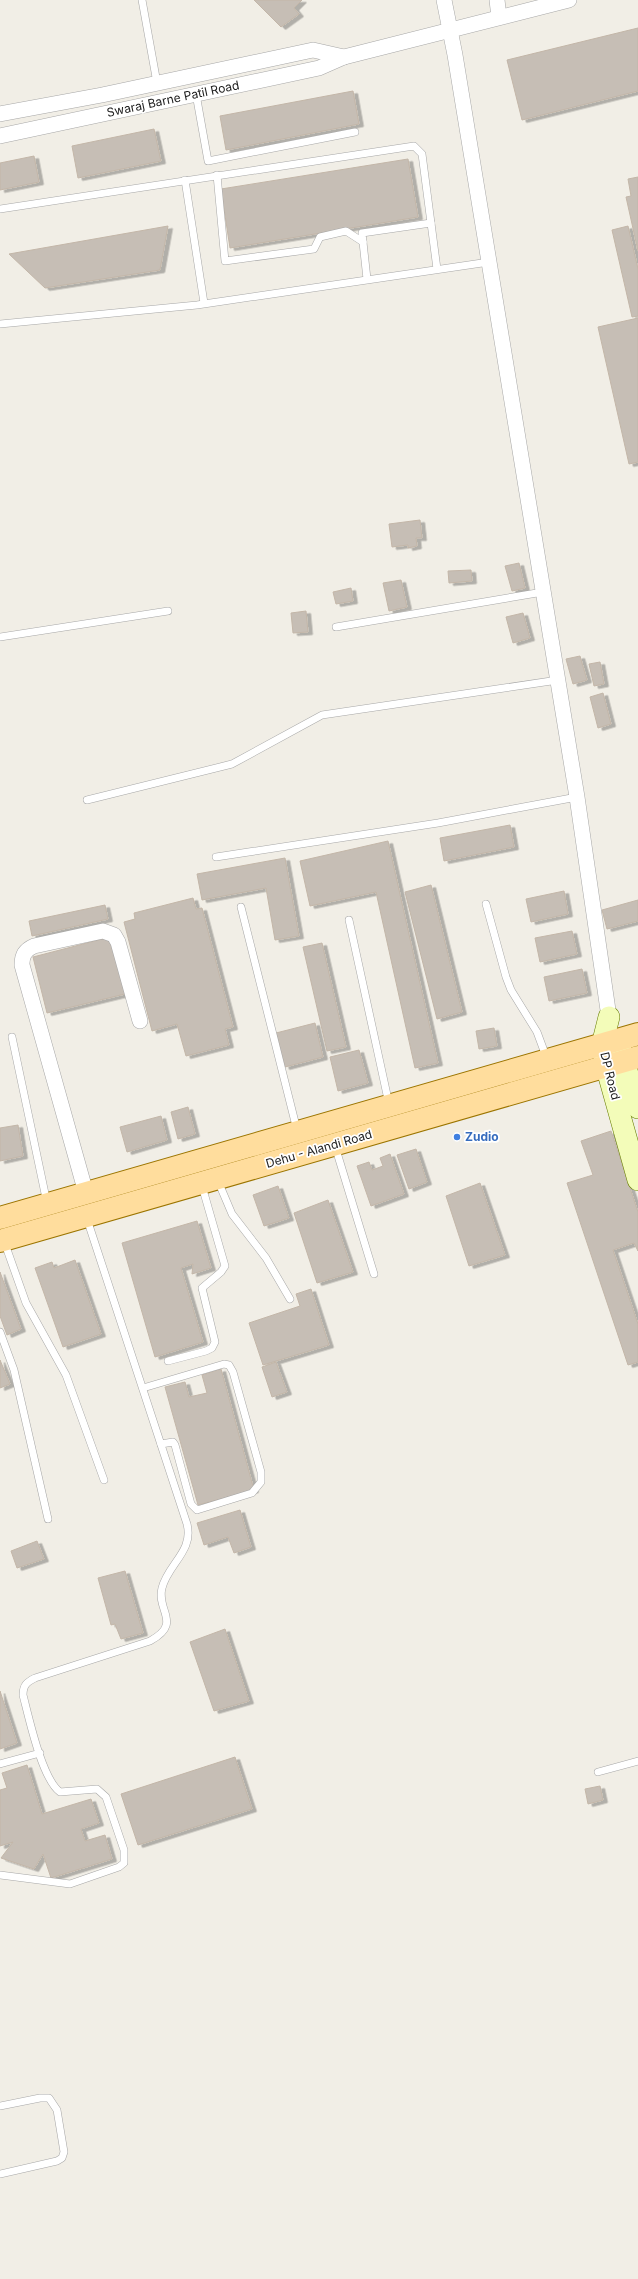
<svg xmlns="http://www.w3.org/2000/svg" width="638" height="2279" font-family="Inter,sans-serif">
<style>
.building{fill:#c6beb5;stroke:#c3b6a8;filter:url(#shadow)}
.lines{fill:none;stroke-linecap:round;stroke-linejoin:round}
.lane-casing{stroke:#a7a7a7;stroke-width:8}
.street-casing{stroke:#a7a7a7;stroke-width:16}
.secondary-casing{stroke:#667d01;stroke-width:22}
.primary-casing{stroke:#9c7500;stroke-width:24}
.lane{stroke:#fff;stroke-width:7}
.street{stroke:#fff;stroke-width:15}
.secondary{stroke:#f3fcb9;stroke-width:21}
.primary{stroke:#ffdd9d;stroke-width:22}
.shop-dot{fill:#3f7fe0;stroke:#fff;stroke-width:1.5}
.labels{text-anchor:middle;stroke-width:3.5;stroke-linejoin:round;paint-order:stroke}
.street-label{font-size:12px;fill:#202020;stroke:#fff}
.shop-label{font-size:12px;font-weight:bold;fill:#366cbe;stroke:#fff;text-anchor:start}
</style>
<defs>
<filter id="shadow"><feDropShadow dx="4.5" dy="2.5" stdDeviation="0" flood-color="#0004"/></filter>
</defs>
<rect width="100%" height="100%" fill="#f1eee6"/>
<g class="building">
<polygon points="254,0 302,0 294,8 299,14 281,27"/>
<polygon points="638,28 638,91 522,120 507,60"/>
<polygon points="353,91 359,124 226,150 220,116"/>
<polygon points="154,129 161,161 78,178 72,146"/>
<polygon points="34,156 39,182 0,190 0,163"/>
<polygon points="408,159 418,217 230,248 221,189"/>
<polygon points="638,177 638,251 626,197 631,196 628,179"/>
<polygon points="168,226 160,270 45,288 9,254"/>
<polygon points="628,226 638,269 638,316 632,317 612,230"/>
<polygon points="638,318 638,462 629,464 598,327"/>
<polygon points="420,520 422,538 416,538 417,546 408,548 408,545 392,547 389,524"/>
<polygon points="519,563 525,588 512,591 505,566"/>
<polygon points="471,570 472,581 449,583 448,571"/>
<polygon points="401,580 407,607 389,611 383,583"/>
<polygon points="351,588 353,601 336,604 333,592"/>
<polygon points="306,611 308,632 293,633 291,613"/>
<polygon points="523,613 530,638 513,643 506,617"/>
<polygon points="580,656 587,680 573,684 566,659"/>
<polygon points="600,662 604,684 594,686 589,664"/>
<polygon points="603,693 611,724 598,728 590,697"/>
<polygon points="510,825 514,847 444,861 440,838"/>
<polygon points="388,841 438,1063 415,1068 376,892 310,906 300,861"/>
<polygon points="285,858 299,936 275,940 266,888 202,900 197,874"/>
<polygon points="431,885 462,1012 437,1019 405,892"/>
<polygon points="564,891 568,914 531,922 526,899"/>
<polygon points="193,898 196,909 202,908 233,1027 225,1029 229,1045 186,1056 177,1024 152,1031 124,922 135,919 134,913"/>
<polygon points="638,900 638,921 607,929 602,910"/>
<polygon points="105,905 108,919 32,936 29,921"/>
<polygon points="572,931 577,954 540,962 535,938"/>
<polygon points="110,937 125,994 47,1013 33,957"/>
<polygon points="322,943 346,1047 327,1051 303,947"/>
<polygon points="582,969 587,993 549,1001 544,977"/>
<polygon points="315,1023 323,1057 285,1067 276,1033"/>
<polygon points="494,1028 497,1046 479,1049 476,1031"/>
<polygon points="359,1050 368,1083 338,1091 330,1057"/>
<polygon points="188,1107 195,1134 178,1139 171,1112"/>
<polygon points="161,1116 167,1140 127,1152 120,1127"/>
<polygon points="18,1125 23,1156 0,1161 0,1128"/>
<polygon points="611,1131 638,1212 638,1251 634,1243 613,1250 638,1324 638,1362 628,1365 567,1183 593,1175 581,1141"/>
<polygon points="416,1149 427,1182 409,1189 397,1155"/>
<polygon points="390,1154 404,1194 371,1206 357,1166 369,1162 372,1170 383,1166 380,1158"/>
<polygon points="480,1183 505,1255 469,1266 446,1196"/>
<polygon points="278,1186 289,1218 264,1226 253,1195"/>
<polygon points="328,1200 353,1272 317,1283 294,1213"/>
<polygon points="197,1221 211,1268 192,1274 193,1264 181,1268 203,1342 155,1357 122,1243"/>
<polygon points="75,1260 101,1334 63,1347 35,1268 52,1262 54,1268"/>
<polygon points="0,1272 21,1329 7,1335 0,1316"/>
<polygon points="311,1289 329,1345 263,1365 249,1323 300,1306 296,1294"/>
<polygon points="0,1360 10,1384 0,1388"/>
<polygon points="276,1362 287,1392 272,1397 262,1367"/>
<polygon points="221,1369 254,1490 198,1505 165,1387 185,1382 189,1397 207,1393 202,1375"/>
<polygon points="240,1510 251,1547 234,1553 228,1537 204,1545 197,1523"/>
<polygon points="37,1541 44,1559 17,1568 11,1551"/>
<polygon points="125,1571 143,1633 121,1639 115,1624 111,1625 98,1578"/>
<polygon points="225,1629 249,1701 214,1711 190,1642"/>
<polygon points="0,1691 17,1743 0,1749"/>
<polygon points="235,1757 252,1809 138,1845 121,1794"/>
<polygon points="27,1765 42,1814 91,1799 99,1823 81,1829 85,1841 105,1835 112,1859 51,1878 43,1854 34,1869 1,1858 13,1842 0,1846 0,1790 7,1788 2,1773"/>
<polygon points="600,1786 603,1800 588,1804 585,1789"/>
</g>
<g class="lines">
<defs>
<g id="lane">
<polyline points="142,0 157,83"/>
<polyline points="196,94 208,161 355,132"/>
<polyline points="217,175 225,261 314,249 320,237 346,231 363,242"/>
<polyline points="185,180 204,303"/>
<polyline points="0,209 414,146 422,154 437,269"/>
<polyline points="367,279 362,233 431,223"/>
<polyline points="0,324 197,305 489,262"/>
<polyline points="336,627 543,592"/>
<polyline points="0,637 168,611"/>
<polyline points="87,800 232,764 322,715 558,680"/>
<polyline points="216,857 438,823 577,797"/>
<polyline points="486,904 506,977 511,990 537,1032 547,1059"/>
<polyline points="241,907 297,1130"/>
<polyline points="349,920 389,1104"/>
<polyline points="12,1037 47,1203"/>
<polyline points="335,1146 374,1274"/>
<polyline points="218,1181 232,1214 266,1258 290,1299"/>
<polyline points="4,1241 26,1303 66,1375 104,1480"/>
<polyline points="0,1332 14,1370 48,1519"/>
<polyline points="168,1361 206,1351 212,1348 215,1342 202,1288 221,1272 225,1266 202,1186"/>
<polyline points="143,1388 224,1364 229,1365 233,1372 261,1472 261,1482 252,1493 197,1510 191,1504 175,1445 173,1442 161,1444"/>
<polyline points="0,1764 40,1753"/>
<polyline points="598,1772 638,1761"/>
<path d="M0,1875L70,1884L119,1867L124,1863V1850L106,1797L97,1789L60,1792C42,1779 29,1718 23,1695C23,1685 27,1682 35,1678L150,1641C183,1623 156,1611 162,1588C168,1564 194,1551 187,1524L87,1219"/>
<polyline points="0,2106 40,2098 49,2098 57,2110 64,2152 62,2158 57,2161 0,2174"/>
</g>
<g id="street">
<polyline points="444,0 455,55 577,797 609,1017"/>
<polyline points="497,0 499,17"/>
<polyline points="0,114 102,95 313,50 344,57"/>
<polyline points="0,136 319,68 344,57 569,0"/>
<path d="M86,1193L22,965C22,955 25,950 34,946L103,931L114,935L118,942L140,1021"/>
</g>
<g id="secondary">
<polyline points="609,1017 602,1045 606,1066 638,1180"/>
<polyline points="619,1044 638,1108"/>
</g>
<g id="primary">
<polyline points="0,1218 638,1034"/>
<polyline points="0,1241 638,1057"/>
</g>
</defs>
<use href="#lane" class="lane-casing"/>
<use href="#street" class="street-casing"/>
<use href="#secondary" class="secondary-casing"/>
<use href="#primary" class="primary-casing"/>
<use href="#lane" class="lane"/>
<use href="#street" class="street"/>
<use href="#secondary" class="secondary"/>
<use href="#primary" class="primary"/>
</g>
<circle class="shop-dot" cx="457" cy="1137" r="4"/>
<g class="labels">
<g class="street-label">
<text transform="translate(173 99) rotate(-12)" y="4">Swaraj Barne Patil Road</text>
<text transform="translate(610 1076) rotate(76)" y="4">DP Road</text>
<text transform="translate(319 1149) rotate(-16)" y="4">Dehu - Alandi Road</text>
</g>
<g class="shop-label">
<text x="465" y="1141">Zudio</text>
</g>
</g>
</svg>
